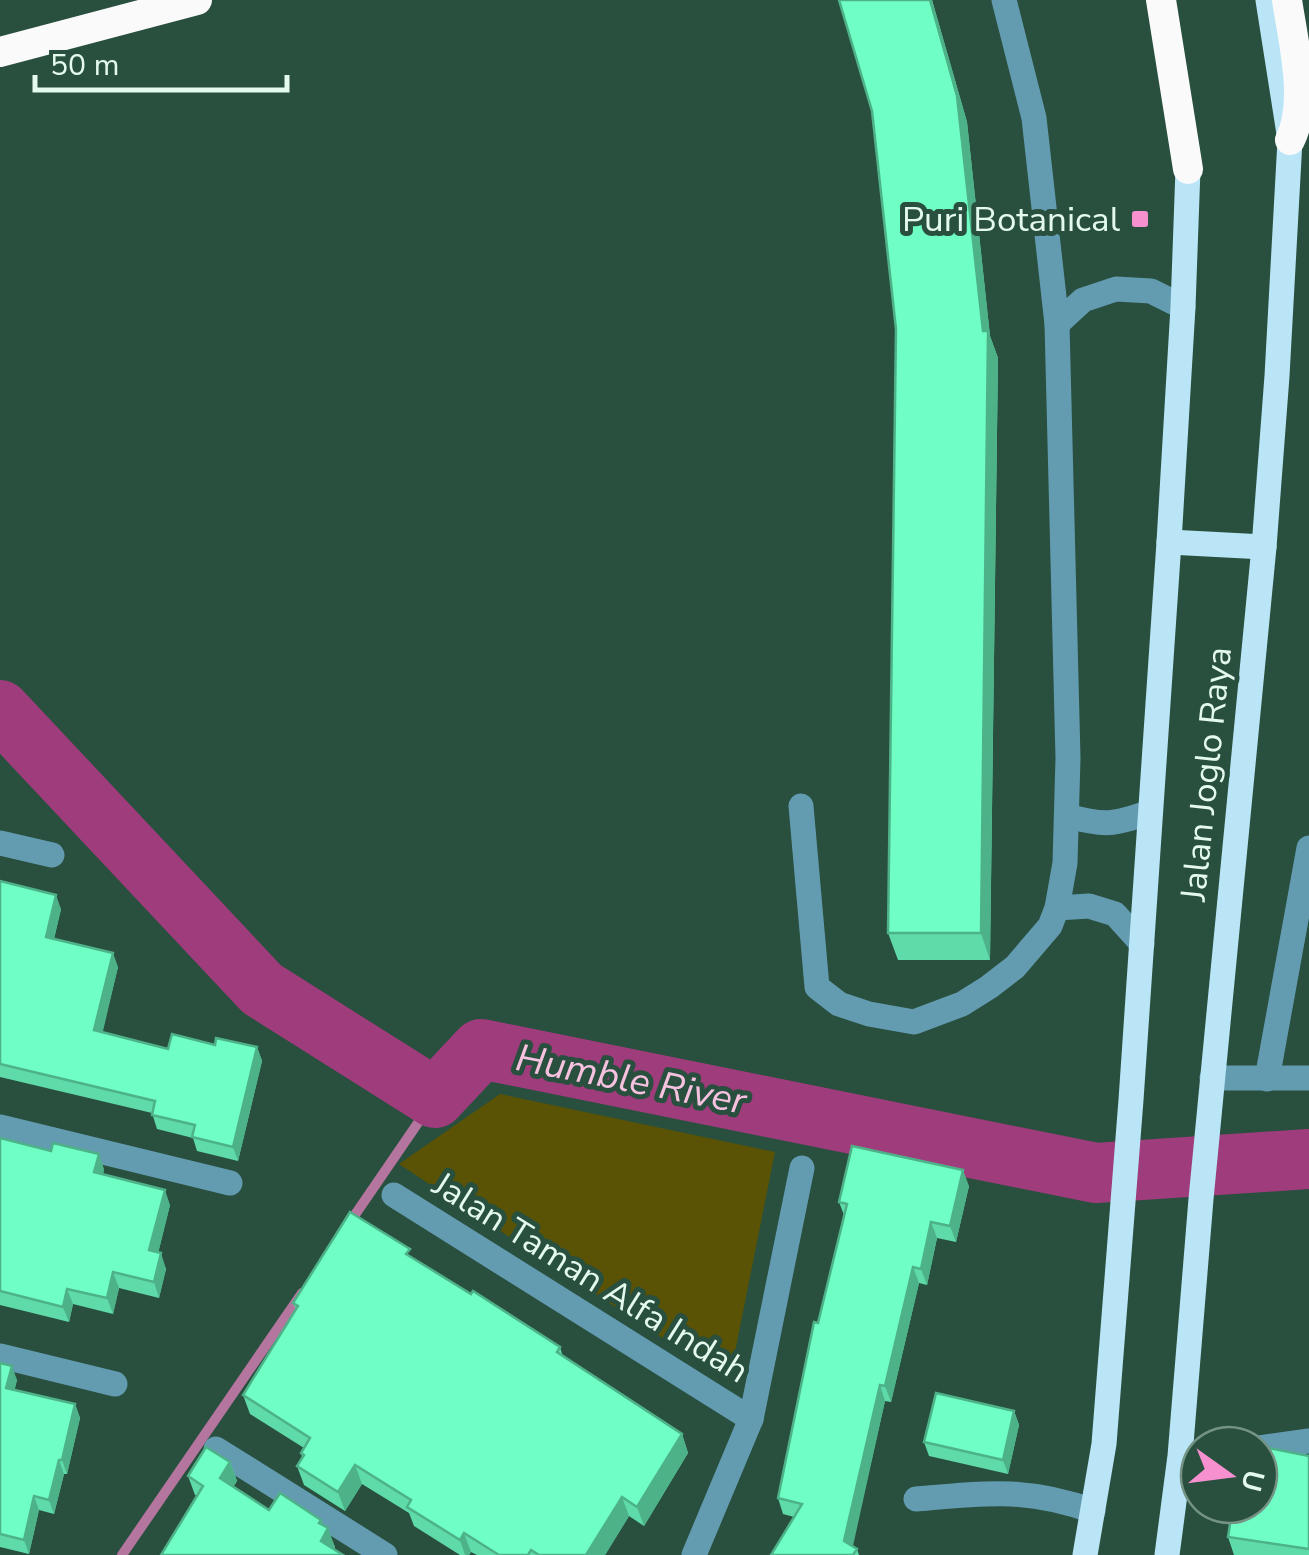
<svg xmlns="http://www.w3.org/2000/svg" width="1309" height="1555" font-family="'Nunito Sans',sans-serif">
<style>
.green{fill:#5a5305}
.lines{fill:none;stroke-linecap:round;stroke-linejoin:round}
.stream{stroke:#b4759e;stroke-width:10}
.river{stroke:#9f3c7c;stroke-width:60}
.minor{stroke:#639cb1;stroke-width:25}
.major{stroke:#b9e5f6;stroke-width:25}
.highway{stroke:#fafafa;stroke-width:30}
.wall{fill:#5fdaa9}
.shaded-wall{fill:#4eb289}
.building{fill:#6ffec4;stroke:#4eb289;stroke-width:2.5}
.poi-dot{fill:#f790ce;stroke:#294f3e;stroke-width:4}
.labels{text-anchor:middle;stroke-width:10;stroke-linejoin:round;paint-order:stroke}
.poi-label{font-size:35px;fill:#e4faef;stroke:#294f3e;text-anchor:end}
.street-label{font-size:35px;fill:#e4faef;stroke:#294f3e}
.water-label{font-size:38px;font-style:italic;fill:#f7c2e0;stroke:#294f3e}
</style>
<rect width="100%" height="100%" fill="#294f3e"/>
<polygon class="green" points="500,1094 775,1152 729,1382 399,1164"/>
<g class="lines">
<g class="stream">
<polyline points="348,1225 435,1098"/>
<polyline points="122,1555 302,1293"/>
</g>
<polyline class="river" points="0,710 262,989 435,1098 481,1049 1096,1173 1309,1159"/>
<g class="minor">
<polyline points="1057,324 1083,300 1116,289 1151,291 1183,307"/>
<polyline points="801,806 817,987 839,1004 869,1014 914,1022 962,1004 989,987 1015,967 1050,926 1057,908 1065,863 1068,758 1057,324 1034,118 1004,0"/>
<path d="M1067,816C1105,826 1114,825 1150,812"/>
<polyline points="0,843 52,855"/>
<polyline points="1057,908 1089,906 1115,914 1142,944"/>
<polyline points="1212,1078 1309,1078"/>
<polyline points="1267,1079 1309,848"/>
<polyline points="0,1127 230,1183"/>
<polyline points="394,1195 751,1419"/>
<polyline points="0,1356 115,1384"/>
<polyline points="1259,1448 1309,1441"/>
<polyline points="216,1449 385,1555"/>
<path d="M916,1499C985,1493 1026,1487 1093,1511"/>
<polyline points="694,1555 751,1419 802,1168"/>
</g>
<g class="major">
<polyline points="1169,542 1264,547"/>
<polyline points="1085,1555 1104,1444 1131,1100 1169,542 1183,307 1188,169 1187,150"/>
<polyline points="1167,1555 1180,1456 1201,1199 1264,547 1277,376 1290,140 1268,0"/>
</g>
<g class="highway">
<polyline points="1161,0 1188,169"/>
<path d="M1287,0C1293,41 1309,102 1290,140"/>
<polyline points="0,52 197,0"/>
</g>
</g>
<g class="wall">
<polygon points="839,0 932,0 967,122 990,336 998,358 990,960 898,960 888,933 896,329 872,111"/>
<polygon points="0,881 61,909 54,939 118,967 102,1032 168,1049 215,1045 257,1047 262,1061 238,1161 197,1151 193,1138 157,1129 152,1113 0,1077"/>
<polygon points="0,1138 104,1169 103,1174 170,1205 158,1253 166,1269 159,1298 119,1288 113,1314 73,1304 69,1322 0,1305"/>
<polygon points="969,1186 956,1242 937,1238 927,1285 919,1283 891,1402 885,1401 852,1546 857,1549 859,1555 771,1555 794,1517 783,1514 778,1498 844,1215 839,1202"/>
<polygon points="413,1259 560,1347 563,1357 682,1434 688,1453 644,1526 629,1516 605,1555 477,1555 471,1552 469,1555 460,1555 414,1526 409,1513 362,1484 345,1511 304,1485 297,1466 302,1457 301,1453 304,1448 250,1414 243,1395 296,1309 293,1303"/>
<polygon points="0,1363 17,1380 14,1390 75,1404 80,1418 67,1474 64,1474 54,1514 39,1510 29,1554 0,1547"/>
<polygon points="1014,1411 1019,1425 1008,1474 929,1456 924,1442"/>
<polygon points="1309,1456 1309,1555 1234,1555 1228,1537"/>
<polygon points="230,1462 237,1481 233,1487 269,1510 321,1520 335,1547 334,1549 195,1495 188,1476"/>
</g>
<g class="shaded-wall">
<polygon points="930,0 932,0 967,122 990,336 998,358 990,960 981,933 983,331"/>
<polygon points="56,895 61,909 51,951 46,937"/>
<polygon points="113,953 118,967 100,1044 94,1030"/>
<polygon points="257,1047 262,1061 238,1161 233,1147"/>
<polygon points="99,1154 104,1169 100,1188 94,1172"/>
<polygon points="963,1170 969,1186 956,1242 950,1226"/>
<polygon points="165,1190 170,1205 155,1266 149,1250"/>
<polygon points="931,1222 937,1238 927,1285 921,1269"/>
<polygon points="161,1253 166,1269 159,1298 154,1282"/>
<polygon points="913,1267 919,1283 891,1402 885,1386"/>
<polygon points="113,1272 119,1288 113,1314 107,1298"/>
<polygon points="67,1289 73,1304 69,1322 63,1307"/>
<polygon points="12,1366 17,1380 12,1402 6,1388"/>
<polygon points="880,1385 885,1401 851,1555 844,1541"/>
<polygon points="75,1404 80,1418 67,1474 62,1460"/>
<polygon points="1014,1411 1019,1425 1008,1474 1003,1460"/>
<polygon points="682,1434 688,1453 644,1526 637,1507"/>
<polygon points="59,1460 64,1474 54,1514 49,1500"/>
<polygon points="230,1462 237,1481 227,1497 220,1478"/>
<polygon points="355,1465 362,1484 345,1511 338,1492"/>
<polygon points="34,1496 39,1510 29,1554 24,1540"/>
<polygon points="622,1497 629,1516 605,1555 586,1555"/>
<polygon points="321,1520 326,1532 328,1528 335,1547 330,1555 321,1541 319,1523"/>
<polygon points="464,1533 471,1552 469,1555 465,1555 460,1540"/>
</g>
<g class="building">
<polygon points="839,0 930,0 957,96 983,331 988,331 981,933 888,933 896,329 872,111"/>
<polygon points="0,881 56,895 46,937 113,953 94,1030 168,1049 172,1034 215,1045 216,1038 257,1047 233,1147 192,1137 195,1125 152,1115 155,1101 0,1064"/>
<polygon points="0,1138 51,1151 53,1143 99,1154 94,1172 165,1190 149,1250 161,1253 154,1282 113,1272 107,1298 67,1289 63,1307 0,1291"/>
<polygon points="852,1146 963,1170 950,1226 931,1222 921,1269 913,1267 885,1386 880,1385 844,1541 857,1549 853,1555 771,1555 802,1504 778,1498 814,1322 818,1323 847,1204 839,1202"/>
<polygon points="350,1212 410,1249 406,1254 471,1294 473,1291 560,1347 557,1352 682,1434 637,1507 622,1497 586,1555 539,1555 531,1550 528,1555 499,1555 464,1533 460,1540 407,1507 411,1500 355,1465 338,1492 297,1466 304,1455 301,1453 310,1438 243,1395 298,1306 293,1303"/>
<polygon points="0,1363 12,1366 6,1388 75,1404 62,1460 59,1460 49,1500 34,1496 24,1540 0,1534"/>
<polygon points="936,1393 1014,1411 1003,1460 924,1442"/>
<polygon points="1259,1446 1309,1456 1309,1549 1228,1537 1233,1505 1259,1505"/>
<polygon points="206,1447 230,1462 220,1478 269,1510 280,1493 321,1520 319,1523 328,1528 321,1541 343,1555 161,1555 203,1486 188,1476"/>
</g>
<rect class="poi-dot" x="1130" y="209" width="20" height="20" rx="5"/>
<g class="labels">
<g class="poi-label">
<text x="1120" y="231">Puri Botanical</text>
</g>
<g class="street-label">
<text transform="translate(1206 774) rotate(-84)" y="12">Jalan Joglo Raya</text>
<text transform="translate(591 1277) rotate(32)" y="12">Jalan Taman Alfa Indah</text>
</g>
<g class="water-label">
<text transform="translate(631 1079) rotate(11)" y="13">Humble River</text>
</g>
</g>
<g transform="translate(1229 1475) rotate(104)"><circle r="48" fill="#294f3e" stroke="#749385" stroke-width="2.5"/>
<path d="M0-8L18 38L0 25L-18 38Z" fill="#f790ce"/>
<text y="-15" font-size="28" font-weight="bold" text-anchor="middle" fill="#e4faef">U</text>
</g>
<path d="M35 75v15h252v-15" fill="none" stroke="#e4faef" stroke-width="5"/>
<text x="50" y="75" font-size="30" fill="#e4faef" stroke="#294f3e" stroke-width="8" paint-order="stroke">50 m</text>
</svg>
